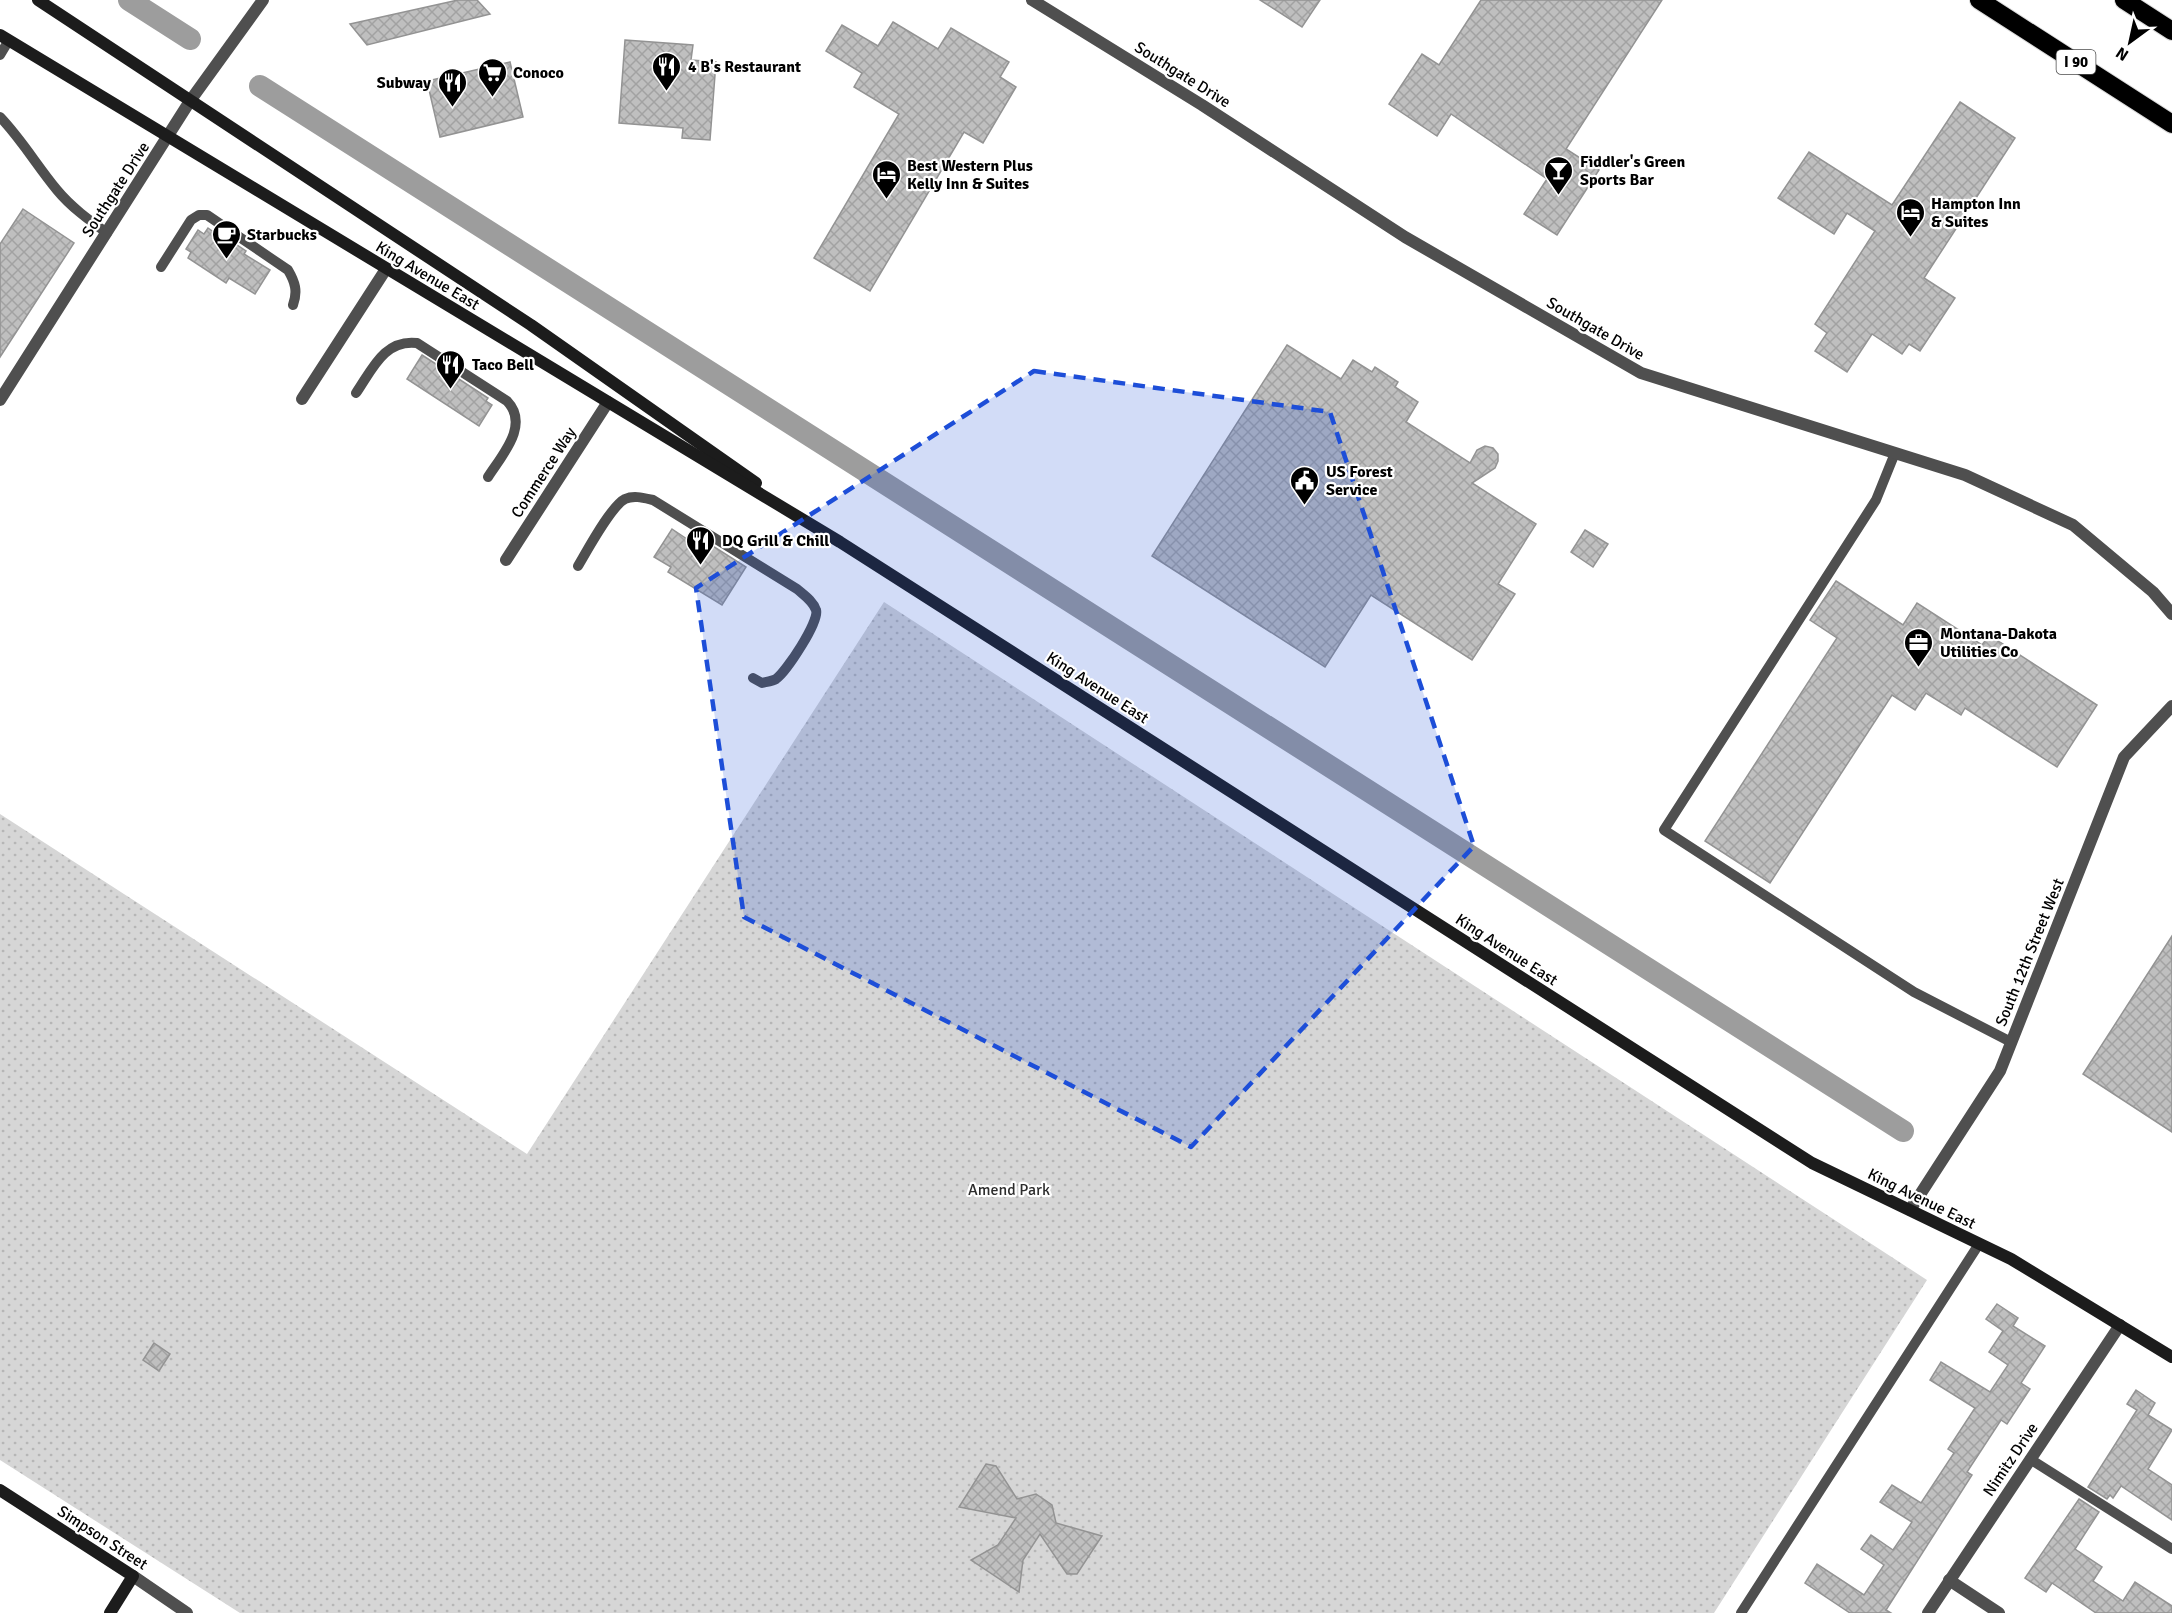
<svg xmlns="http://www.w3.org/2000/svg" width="2172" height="1613" font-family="Signika,sans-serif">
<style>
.park{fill:url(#park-dots)}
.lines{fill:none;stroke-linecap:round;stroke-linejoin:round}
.canal{stroke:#9d9d9d;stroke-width:22}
.building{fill:url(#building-cross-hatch);stroke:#939393;stroke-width:1.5}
.highway-casing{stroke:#dbdbdb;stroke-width:20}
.lane{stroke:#4f4f4f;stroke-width:10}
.street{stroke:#4f4f4f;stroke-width:12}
.secondary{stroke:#1c1c1c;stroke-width:12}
.highway{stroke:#000;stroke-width:18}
.marked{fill:#1d4ed8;fill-opacity:0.2;stroke:#1d4ed8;stroke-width:4.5;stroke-dasharray:12 8;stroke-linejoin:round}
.labels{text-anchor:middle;stroke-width:4.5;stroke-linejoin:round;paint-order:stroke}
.shield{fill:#fff;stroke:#4c4c4c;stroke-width:1.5}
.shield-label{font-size:15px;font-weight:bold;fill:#000}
.poi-label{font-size:16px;font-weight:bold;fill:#000;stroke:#fff;text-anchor:start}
.street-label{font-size:16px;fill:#000;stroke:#fff}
.park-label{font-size:16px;fill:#2d2d2d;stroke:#fff}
</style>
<defs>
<pattern id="park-dots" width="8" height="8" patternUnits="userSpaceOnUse" patternTransform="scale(1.5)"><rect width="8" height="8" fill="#d6d6d6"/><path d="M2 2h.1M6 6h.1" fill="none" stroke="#b6b6b6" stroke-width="1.8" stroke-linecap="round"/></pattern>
<pattern id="building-cross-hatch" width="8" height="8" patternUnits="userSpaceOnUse" patternTransform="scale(1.5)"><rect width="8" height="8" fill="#bfbfbf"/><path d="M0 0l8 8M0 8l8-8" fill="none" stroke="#a2a2a2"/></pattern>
</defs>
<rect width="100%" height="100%" fill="#fff"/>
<polygon class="park" points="884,602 1927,1280 1714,1613 240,1613 0,1460 0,814 527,1154"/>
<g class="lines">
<g class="canal">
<polyline points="129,0 190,39"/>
<polyline points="260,86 1903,1131"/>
</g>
</g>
<g class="building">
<polygon points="458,0 477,0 490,14 367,45 350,24"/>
<polygon points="1260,0 1320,0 1302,27"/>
<polygon points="1481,0 1662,0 1566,149 1599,170 1557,235 1524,214 1547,179 1451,114 1437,136 1389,104 1422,54 1439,65"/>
<polygon points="893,22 938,49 951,28 1009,62 1000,77 1016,87 983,143 964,132 870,291 814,258 899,114 854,87 862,73 826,51 842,25 878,46"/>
<polygon points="625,40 693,45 691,60 716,62 710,140 682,138 683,128 619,123"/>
<polygon points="510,62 523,117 440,137 427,81"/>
<polygon points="1960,102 2015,138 1924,278 1955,298 1920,351 1909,344 1902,354 1872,334 1847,372 1815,351 1827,333 1815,324 1875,231 1847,213 1834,234 1778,198 1809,152 1892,205"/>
<polygon points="23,209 74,243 0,357 0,244"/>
<polygon points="208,228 221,237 222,235 246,251 244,254 270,270 255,294 229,278 226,283 188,258 191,252 186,249 198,230 204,234"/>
<polygon points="1287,345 1341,379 1353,360 1372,372 1375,367 1398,382 1395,387 1418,402 1406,422 1470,463 1477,450 1485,446 1493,448 1498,454 1498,461 1495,468 1472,483 1536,524 1498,584 1515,594 1472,660 1371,595 1325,667 1152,556"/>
<polygon points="422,355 488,398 486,401 492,405 479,426 407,379"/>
<polygon points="672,529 690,541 694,534 746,567 722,605 668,572 671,567 654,557"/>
<polygon points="1585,530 1608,544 1593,567 1571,552"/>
<polygon points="1836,581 1903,625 1917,603 1982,645 1989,635 2097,705 2057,767 1965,708 1961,715 1926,693 1915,710 1892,695 1770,883 1705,841 1837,638 1810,620"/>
<polygon points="2172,936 2172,1132 2083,1074"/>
<polygon points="1997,1304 2018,1318 2013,1326 2045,1346 2021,1383 2030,1389 2007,1424 2001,1420 1967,1472 1972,1475 1886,1610 1891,1613 1850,1613 1805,1583 1817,1564 1864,1595 1884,1565 1861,1549 1871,1535 1893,1550 1912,1522 1880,1502 1892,1485 1921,1503 1954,1453 1948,1449 1975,1408 1930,1380 1941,1362 1990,1392 2008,1365 1989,1352 2003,1331 1986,1319"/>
<polygon points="154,1343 170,1354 159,1371 143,1360"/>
<polygon points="2136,1390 2155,1403 2148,1415 2172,1430 2148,1469 2172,1485 2172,1520 2121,1486 2113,1498 2110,1495 2107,1499 2088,1487 2137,1410 2127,1404"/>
<polygon points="986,1464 996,1466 1017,1499 1036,1494 1052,1505 1056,1523 1102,1536 1077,1574 1067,1574 1040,1534 1023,1560 1019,1592 971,1560 998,1545 1016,1518 959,1507"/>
<polygon points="2079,1499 2099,1512 2075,1549 2102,1567 2093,1581 2123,1601 2135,1582 2172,1606 2172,1613 2096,1613 2052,1583 2046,1592 2025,1578"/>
</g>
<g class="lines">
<defs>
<g id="highway">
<polyline points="1979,0 2172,124"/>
<polyline points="2124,0 2172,31"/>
</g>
</defs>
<use href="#highway" class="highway-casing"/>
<g class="lane">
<polyline points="0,55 9,40"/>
<path d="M0,117C22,140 37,166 57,190C71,207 89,220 107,233"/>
<path d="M161,267L191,220L199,215H207L288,270C295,282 298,291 293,305"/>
<path d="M356,393C372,370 384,339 417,343L507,401C530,425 502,455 488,477"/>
<polyline points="1895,453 1876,500 1664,830 1914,992 2011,1042"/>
<path d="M578,566C587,551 611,506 625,499C634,495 644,498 653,500L797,589C804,595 813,601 816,610C820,621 786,672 776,679C773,681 766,682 762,683L753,678"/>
<polyline points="2030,1459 2172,1549"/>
<polyline points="1741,1613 1979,1244"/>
</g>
<g class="street">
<polyline points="1032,0 1202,105 1405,237 1641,373 1965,475 2073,525 2153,592 2172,614"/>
<polyline points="302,399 386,269"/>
<polyline points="0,400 190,101 263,0"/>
<polyline points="506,560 608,402"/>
<polyline points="1910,1210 2000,1071 2124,757 2172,706"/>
<polyline points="133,1576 187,1613"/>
<polyline points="1949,1580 1999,1613"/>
<polyline points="1928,1613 2120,1325"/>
</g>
<g class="secondary">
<polyline points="38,0 531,325 756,483"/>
<polyline points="0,35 840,542 1812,1163 2011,1259 2172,1357"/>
<polyline points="0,1490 133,1576 110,1613"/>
</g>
<use href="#highway" class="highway"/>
</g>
<path class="marked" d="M1034,371L1330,412L1474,846L1191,1147L744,917L696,588Z"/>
<defs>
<symbol id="restaurant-pin" viewBox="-11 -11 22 30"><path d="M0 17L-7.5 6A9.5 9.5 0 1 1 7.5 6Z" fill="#000" stroke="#fff"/><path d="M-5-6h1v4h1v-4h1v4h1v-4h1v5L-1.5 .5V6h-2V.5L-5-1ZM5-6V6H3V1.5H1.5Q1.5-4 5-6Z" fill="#fff"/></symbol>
<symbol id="supermarket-pin" viewBox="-11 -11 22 30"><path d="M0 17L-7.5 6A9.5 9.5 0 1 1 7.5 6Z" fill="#000" stroke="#fff"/><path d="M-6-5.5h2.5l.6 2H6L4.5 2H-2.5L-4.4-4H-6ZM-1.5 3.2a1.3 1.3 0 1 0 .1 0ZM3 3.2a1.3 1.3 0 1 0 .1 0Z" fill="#fff"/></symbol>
<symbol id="bar-pin" viewBox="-11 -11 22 30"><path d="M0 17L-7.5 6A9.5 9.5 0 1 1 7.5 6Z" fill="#000" stroke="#fff"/><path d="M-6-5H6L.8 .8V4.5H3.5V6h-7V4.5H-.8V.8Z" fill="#fff"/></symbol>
<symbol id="hotel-pin" viewBox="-11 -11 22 30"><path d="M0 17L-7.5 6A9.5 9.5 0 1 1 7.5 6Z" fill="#000" stroke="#fff"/><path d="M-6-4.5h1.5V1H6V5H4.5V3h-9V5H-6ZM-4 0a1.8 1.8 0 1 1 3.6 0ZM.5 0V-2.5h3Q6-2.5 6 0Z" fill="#fff"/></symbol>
<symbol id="cafe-pin" viewBox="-11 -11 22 30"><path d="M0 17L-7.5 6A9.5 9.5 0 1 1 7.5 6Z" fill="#000" stroke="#fff"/><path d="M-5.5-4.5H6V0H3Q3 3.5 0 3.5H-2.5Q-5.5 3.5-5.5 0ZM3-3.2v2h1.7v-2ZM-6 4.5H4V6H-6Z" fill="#fff"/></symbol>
<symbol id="civic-pin" viewBox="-11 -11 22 30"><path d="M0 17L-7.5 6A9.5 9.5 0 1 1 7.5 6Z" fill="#000" stroke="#fff"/><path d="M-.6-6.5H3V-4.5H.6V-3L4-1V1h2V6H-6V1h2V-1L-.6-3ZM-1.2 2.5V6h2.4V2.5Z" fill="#fff"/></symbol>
<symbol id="office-pin" viewBox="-11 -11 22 30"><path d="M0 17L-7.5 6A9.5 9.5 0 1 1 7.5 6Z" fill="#000" stroke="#fff"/><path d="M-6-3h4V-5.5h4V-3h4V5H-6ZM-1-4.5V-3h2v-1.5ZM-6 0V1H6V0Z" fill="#fff"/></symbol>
</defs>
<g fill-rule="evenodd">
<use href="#restaurant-pin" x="650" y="50" width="33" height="45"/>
<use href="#supermarket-pin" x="476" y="56" width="33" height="45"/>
<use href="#restaurant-pin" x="436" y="66" width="33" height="45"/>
<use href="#bar-pin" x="1542" y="154" width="33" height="45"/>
<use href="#hotel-pin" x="870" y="158" width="33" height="45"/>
<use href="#hotel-pin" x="1894" y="196" width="33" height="45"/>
<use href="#cafe-pin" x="210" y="218" width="33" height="45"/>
<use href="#restaurant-pin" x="434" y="348" width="33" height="45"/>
<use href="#civic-pin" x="1288" y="464" width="33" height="45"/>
<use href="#restaurant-pin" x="684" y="524" width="33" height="45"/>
<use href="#office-pin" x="1902" y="626" width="33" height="45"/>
</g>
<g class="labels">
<rect class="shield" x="2056.5" y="50" width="39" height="24" rx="4.5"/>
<g class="shield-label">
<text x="2076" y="67">I 90</text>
</g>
<g class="poi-label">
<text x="688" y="72">4 B's Restaurant</text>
<text x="513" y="78">Conoco</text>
<text x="431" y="88" text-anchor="end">Subway</text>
<text x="1580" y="167">Fiddler's Green<tspan x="1580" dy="18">Sports Bar</tspan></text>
<text x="907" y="171">Best Western Plus<tspan x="907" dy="18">Kelly Inn &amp; Suites</tspan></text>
<text x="1931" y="209">Hampton Inn<tspan x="1931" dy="18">&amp; Suites</tspan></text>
<text x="247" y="240">Starbucks</text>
<text x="472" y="370">Taco Bell</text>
<text x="1326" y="477">US Forest<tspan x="1326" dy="18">Service</tspan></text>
<text x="722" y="546">DQ Grill &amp; Chill</text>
<text x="1940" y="639">Montana-Dakota<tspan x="1940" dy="18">Utilities Co</tspan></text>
</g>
<g class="street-label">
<text transform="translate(1183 74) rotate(32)" y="6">Southgate Drive</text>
<text transform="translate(115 189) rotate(-57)" y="6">Southgate Drive</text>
<text transform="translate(428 275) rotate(31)" y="6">King Avenue East</text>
<text transform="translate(1596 328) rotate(30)" y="6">Southgate Drive</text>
<text transform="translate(543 472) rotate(-57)" y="6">Commerce Way</text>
<text transform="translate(1098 687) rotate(33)" y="6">King Avenue East</text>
<text transform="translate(1507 949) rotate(33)" y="6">King Avenue East</text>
<text transform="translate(2029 952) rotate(-68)" y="6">South 12th Street West</text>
<text transform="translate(1922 1198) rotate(26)" y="6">King Avenue East</text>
<text transform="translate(2010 1459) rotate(-56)" y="6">Nimitz Drive</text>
<text transform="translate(103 1537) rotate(33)" y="6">Simpson Street</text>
</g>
<g class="park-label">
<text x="1009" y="1195">Amend Park</text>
</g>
</g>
<g transform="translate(2130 42) rotate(213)" stroke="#ffffff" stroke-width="4.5" paint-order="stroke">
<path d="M0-4.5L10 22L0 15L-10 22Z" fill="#000000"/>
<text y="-9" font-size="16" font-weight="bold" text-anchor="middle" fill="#000000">N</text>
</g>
</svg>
